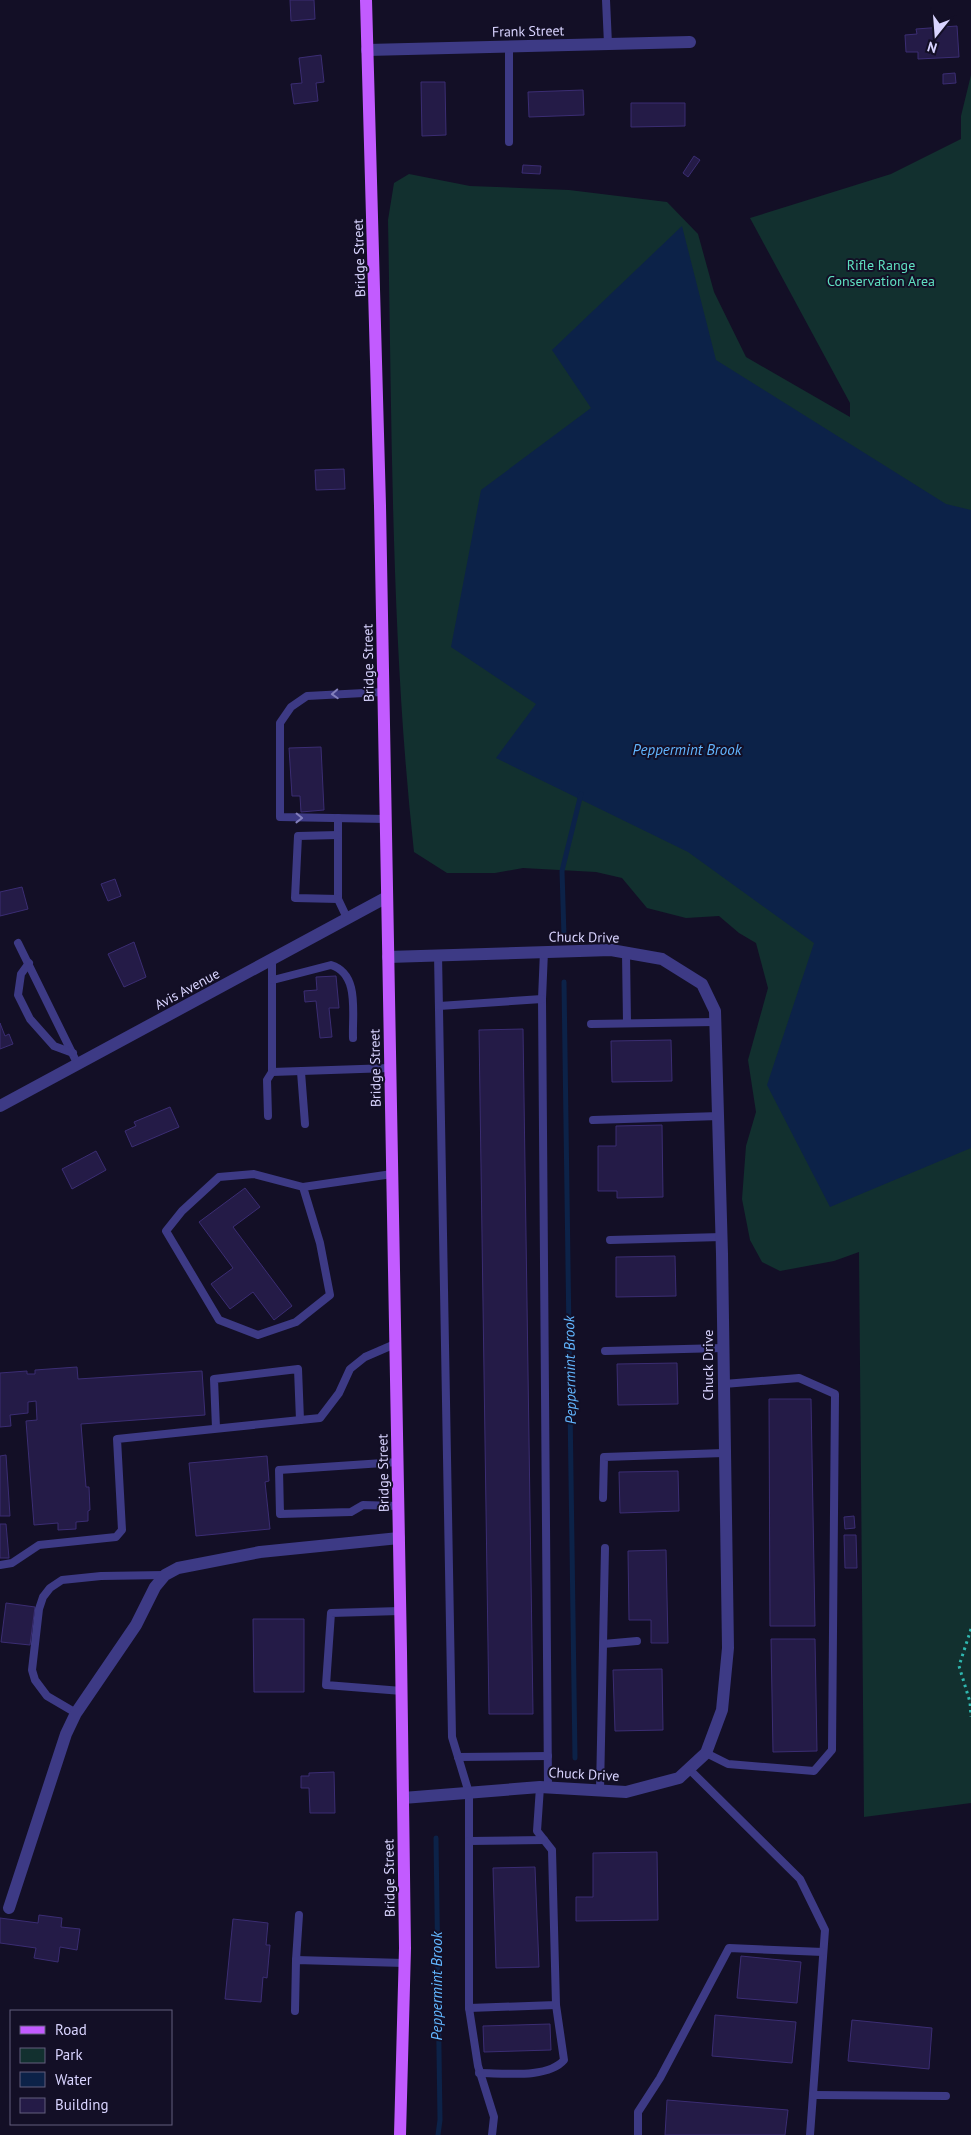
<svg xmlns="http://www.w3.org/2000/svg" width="971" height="2135" font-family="'PT Sans',sans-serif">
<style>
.green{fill:#12302f}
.water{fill:#0c2248}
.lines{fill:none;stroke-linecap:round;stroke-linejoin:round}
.stream{stroke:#0c2248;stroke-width:5}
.building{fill:#241b47;stroke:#3b2d73}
.path{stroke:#2fb8b0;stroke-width:3;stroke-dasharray:2.5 4;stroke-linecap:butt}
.service{stroke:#3d3a85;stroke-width:8}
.minor{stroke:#3d3a85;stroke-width:12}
.primary{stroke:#c25bff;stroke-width:12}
.oneway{stroke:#837fbc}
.labels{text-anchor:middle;stroke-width:4;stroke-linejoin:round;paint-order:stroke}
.street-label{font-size:14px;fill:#d9d4ff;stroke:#130f26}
.park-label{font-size:14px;fill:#5fe0c0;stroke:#130f26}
.water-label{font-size:15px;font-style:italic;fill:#62b6ff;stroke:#130f26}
</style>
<rect width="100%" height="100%" fill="#130f26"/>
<path class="green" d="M971,75V1803L864,1817L859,1252L834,1261L780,1271L762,1262L750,1240L742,1199L746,1146L756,1112L748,1060L768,988L756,943L739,933L719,916L686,918L647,908L622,878L596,872L523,868L495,873H447L414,852C391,642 392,430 388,220L394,183L409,174L470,186L569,190L667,202L698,234L714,292L746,357L850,417V403L750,218L891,174L961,139V116Z"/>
<polygon class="water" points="682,226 716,360 946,504 971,510 971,1148 830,1207 767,1085 814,943 688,852 496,758 536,704 451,647 481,490 591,408 552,350"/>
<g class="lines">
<g class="stream">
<polyline points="564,936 562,871 581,794"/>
<polyline points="564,982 575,1758"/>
<polyline points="436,1838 440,2120 438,2135"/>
</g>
</g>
<g class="building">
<polygon points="290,0 314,0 315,19 291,21"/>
<polygon points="957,26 959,57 918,59 918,52 906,52 905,35 917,34 916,29"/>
<polygon points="321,55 324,82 316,83 318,101 294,104 291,84 302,83 299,58"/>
<polygon points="955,73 956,83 943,84 943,74"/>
<polygon points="421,82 445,82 446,135 422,136"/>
<polygon points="583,90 584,115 529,117 528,92"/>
<polygon points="631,103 685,103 685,126 631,127"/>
<polygon points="694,156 700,160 688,177 683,173"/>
<polygon points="523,165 541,166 540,174 522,173"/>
<polygon points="344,469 345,489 316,490 315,470"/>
<polygon points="321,747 324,810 301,812 300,796 292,796 289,748"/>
<polygon points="115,879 121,896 108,901 101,884"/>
<polygon points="22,887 28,909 0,916 0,892"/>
<polygon points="134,942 146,977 124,987 108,954"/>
<polygon points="336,976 339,1008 329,1008 332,1037 320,1038 316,1001 305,1002 304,991 317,990 316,977"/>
<polygon points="0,1023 5,1036 9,1034 13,1044 0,1049"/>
<polygon points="523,1029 533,1714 489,1714 479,1030"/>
<polygon points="671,1040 672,1081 612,1082 611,1041"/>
<polygon points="170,1107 179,1127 132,1147 125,1131 136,1126 134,1122"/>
<polygon points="662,1125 663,1197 617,1198 617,1191 598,1191 598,1146 616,1146 616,1126"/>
<polygon points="96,1151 106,1170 72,1189 62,1169"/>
<polygon points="245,1188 260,1207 233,1227 292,1306 274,1320 253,1292 230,1309 211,1284 233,1268 199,1222"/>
<polygon points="675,1256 676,1296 616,1297 616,1257"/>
<polygon points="677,1363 678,1404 618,1405 617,1364"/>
<polygon points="77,1367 78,1379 202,1371 205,1415 81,1424 86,1487 89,1487 90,1510 88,1511 88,1521 76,1522 76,1529 58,1530 58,1523 34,1525 26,1421 37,1420 36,1401 28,1402 28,1413 10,1415 11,1426 0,1427 0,1373 27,1371 27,1374 35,1374 35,1370"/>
<polygon points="769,1399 811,1399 815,1626 770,1626"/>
<polygon points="6,1455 10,1516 0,1516 0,1456"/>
<polygon points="267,1456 269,1481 265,1482 270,1529 196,1536 189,1463"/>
<polygon points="678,1471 679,1511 620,1513 619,1472"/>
<polygon points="854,1516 855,1528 845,1529 844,1517"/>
<polygon points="0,1524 6,1524 9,1558 0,1558"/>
<polygon points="844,1535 856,1535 857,1568 845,1568"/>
<polygon points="666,1550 668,1643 651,1643 651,1620 629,1620 628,1551"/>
<polygon points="6,1603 35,1607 30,1645 1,1642"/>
<polygon points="253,1619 304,1619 304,1692 254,1692"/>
<polygon points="771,1639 815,1639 817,1751 773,1752"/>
<polygon points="662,1669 663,1730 615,1731 613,1670"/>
<polygon points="334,1772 335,1813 310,1813 309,1788 301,1788 301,1776 309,1776 309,1773"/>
<polygon points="657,1852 658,1920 576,1921 576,1897 593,1897 593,1853"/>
<polygon points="535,1867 539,1967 496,1968 493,1868"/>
<polygon points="39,1915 62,1918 61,1927 80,1929 77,1950 60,1947 58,1962 34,1958 36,1948 0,1943 0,1918 38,1923"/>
<polygon points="233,1919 268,1923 266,1945 270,1945 267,1978 263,1977 261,2002 225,1999"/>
<polygon points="741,1956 801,1962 797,2003 737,1998"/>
<polygon points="715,2015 796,2022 792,2063 712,2056"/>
<polygon points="852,2020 932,2028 929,2069 848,2061"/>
<polygon points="550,2024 551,2050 484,2052 483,2026"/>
<polygon points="667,2100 788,2110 785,2135 665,2135"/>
</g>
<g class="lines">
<polyline class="path" points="971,1629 959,1666 970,1702 971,1717"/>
<g class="service">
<polyline points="606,0 608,44"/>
<polyline points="509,46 509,142"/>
<polyline points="383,692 307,696 291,707 280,723 280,817 386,819"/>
<polyline points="338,818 338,899 347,918"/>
<polyline points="338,835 298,836 295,898 338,899"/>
<polyline points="18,943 78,1065"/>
<polyline points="544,951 542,999 548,1787"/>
<polyline points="626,953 627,1023"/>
<polyline points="438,954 452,1737 469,1793 469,2008 556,2005 552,1850 537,1831 540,1787"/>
<polyline points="272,961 272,1072 390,1068"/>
<polyline points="29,963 21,974 18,995 30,1019 54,1046 73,1053"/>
<path d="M273,980L331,965C360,974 352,1013 353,1038"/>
<polyline points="439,1006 542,999"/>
<polyline points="591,1024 715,1022"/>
<polyline points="301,1072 305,1124"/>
<polyline points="268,1116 267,1080 272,1072"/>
<polyline points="593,1120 719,1116"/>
<polyline points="303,1187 320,1243 330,1295 296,1322 258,1335 219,1320 166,1231 182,1211 219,1177 254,1174 303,1187 392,1174"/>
<polyline points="610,1240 722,1237"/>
<polyline points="605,1351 723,1348"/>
<polyline points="216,1428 214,1379 298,1369 300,1420"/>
<polyline points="398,1462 279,1470 280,1514 351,1512 363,1505 398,1506"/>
<polyline points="603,1498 604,1457 724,1453"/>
<polyline points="0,1565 12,1563 39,1545 116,1537 122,1530 117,1439 320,1418 339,1393 350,1369 365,1357 395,1344"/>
<polyline points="400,1611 331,1613 326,1685 402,1691"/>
<polyline points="603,1644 637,1641"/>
<polyline points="76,1713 47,1696 35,1680 32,1670 39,1609 43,1597 50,1588 62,1580 101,1576 165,1575"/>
<polyline points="706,1753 728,1764 814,1771 832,1750 835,1394 799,1378 724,1384"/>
<polyline points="458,1757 548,1756"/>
<polyline points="689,1769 800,1879 825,1930 810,2135"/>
<polyline points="600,1790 605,1548"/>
<polyline points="469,1841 544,1840"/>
<polyline points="296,1960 299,1915"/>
<polyline points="469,2008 478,2066 494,2117 492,2135"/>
<polyline points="295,2011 296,1960 404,1963"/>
<path d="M479,2073C503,2073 548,2079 564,2060L556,2005"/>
<polyline points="813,2095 946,2096"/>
<polyline points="638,2135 638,2112 660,2078 729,1948 823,1952"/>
</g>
<g class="minor">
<polyline points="367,50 690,42"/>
<polyline points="388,957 611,950 662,959 702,984 715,1011 722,1254 728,1648 722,1710 706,1753 679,1778 626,1792 540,1787 403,1798"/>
<polyline points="0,1106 387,897"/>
<polyline points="9,1908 66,1734 76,1713 136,1625 155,1587 165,1575 178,1568 260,1552 399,1538"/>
</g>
<polyline class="primary" points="366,0 380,506 401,1652 405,1948 400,2135"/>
</g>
<defs><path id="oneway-chevron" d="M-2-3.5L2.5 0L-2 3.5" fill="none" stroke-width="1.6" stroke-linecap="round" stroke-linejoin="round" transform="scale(1.25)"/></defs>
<g class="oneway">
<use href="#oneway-chevron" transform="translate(335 694) rotate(177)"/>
<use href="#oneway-chevron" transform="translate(299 818) rotate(1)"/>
</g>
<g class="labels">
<g class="street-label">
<text transform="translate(528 31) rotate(-1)" y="5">Frank Street</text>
<text transform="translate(359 258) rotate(-92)" y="5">Bridge Street</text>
<text transform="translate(368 663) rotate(-91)" y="5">Bridge Street</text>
<text transform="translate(584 937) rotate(1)" y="5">Chuck Drive</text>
<text transform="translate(187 989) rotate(-28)" y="5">Avis Avenue</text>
<text transform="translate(375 1068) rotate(-91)" y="5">Bridge Street</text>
<text transform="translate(708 1365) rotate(-90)" y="5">Chuck Drive</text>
<text transform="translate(383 1473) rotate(-91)" y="5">Bridge Street</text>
<text transform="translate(584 1774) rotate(3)" y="5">Chuck Drive</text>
<text transform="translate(389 1878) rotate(-91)" y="5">Bridge Street</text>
</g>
<g class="park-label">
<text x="881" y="270">Rifle Range<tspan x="881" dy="16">Conservation Area</tspan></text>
</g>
<g class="water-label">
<text x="687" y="755">Peppermint Brook</text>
<text transform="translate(570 1370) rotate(-91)" y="5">Peppermint Brook</text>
<text transform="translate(437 1986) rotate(-90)" y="5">Peppermint Brook</text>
</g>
</g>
<rect x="10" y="2010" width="162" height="115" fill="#130f26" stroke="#625e7d"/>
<rect x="20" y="2026" width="25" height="8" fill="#c25bff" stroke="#625e7d"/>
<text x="55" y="2035" font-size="15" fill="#d9d4ff">Road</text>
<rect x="20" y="2048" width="25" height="15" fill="#12302f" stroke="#625e7d"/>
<text x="55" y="2060" font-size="15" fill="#d9d4ff">Park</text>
<rect x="20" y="2072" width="25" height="15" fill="#0c2248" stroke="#625e7d"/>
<text x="55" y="2085" font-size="15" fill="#d9d4ff">Water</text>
<rect x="20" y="2098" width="25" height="15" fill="#241b47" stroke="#625e7d"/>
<text x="55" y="2110" font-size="15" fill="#d9d4ff">Building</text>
<g transform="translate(936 35) rotate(197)" stroke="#130f26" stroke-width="4" paint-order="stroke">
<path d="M0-4L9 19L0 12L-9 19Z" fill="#d9d4ff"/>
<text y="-8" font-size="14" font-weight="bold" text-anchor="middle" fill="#d9d4ff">N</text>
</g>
</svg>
